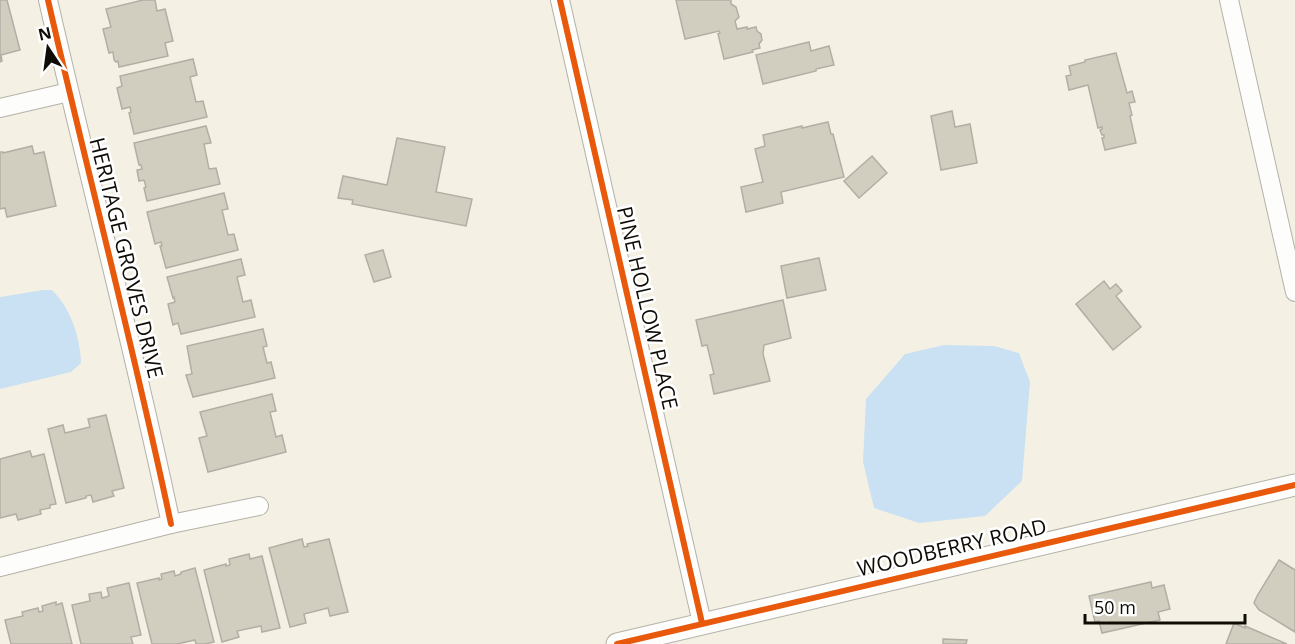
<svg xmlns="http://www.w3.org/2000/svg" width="1295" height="644" font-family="'Open Sans',sans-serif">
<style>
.water{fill:#c9e1f3}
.building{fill:#d2cebf;stroke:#b1afa5;stroke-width:1.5}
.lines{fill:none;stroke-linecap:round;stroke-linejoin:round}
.minor-casing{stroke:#b4b1a8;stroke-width:20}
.tertiary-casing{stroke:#b4b1a8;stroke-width:23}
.minor{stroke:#fdfdfb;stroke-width:18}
.tertiary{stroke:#fdfdfb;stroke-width:21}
.cycleway-casing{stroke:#fff;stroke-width:10}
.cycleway{stroke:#e8590c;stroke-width:6}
.labels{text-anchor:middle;stroke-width:5;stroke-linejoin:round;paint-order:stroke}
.street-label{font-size:21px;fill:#0e0c05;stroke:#fff}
</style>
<rect width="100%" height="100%" fill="#f4f1e4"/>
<g class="water">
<path d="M43,290H52C71,309 80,337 81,363L71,372L0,389V297Z"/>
<polygon points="944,345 994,346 1019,353 1030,382 1022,481 985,516 919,523 874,508 863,462 866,399 905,354"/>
</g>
<g class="building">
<polygon points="0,0 7,0 20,50 1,55 2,61 0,62"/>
<polygon points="143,0 155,0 157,11 165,9 173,41 165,43 168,56 119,67 118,61 116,62 114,60 113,52 109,53 103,29 111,27 106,9"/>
<polygon points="676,0 731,0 731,4 736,7 739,17 735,21 737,29 747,27 747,29 756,27 757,31 761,34 762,40 759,44 760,48 752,50 753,52 724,59 718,34 720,33 719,31 685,39"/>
<polygon points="809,42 811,51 829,46 834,65 816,69 816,71 763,84 756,55"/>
<polygon points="1116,53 1127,93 1132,91 1135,102 1129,103 1132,115 1130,116 1136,143 1105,150 1102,138 1104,138 1104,135 1102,135 1100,130 1102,129 1102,127 1098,128 1088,85 1069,90 1066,76 1071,75 1069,66 1085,62 1085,60"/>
<polygon points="193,59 197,75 190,77 196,102 203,101 207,117 134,134 129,113 131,112 130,107 122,109 117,88 122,86 120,76"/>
<polygon points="952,111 955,127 970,124 977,163 941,170 931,116"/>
<polygon points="828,122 831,134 833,134 844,177 781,192 783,203 746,212 741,187 763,182 755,149 765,146 763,135 802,126 802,128"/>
<polygon points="206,126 211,143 204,144 209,169 216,168 220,184 147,201 144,188 146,187 144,180 139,181 137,170 142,169 141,165 139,165 134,143"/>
<polygon points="397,138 445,147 436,192 472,199 466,226 352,204 353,200 338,198 343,176 387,185"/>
<polygon points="32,146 34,154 44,152 56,206 7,217 5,208 0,209 0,152 3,152 3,153"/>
<polygon points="872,156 887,173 859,198 844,181"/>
<polygon points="224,193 228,209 222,210 228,235 234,234 238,250 166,268 160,246 162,246 161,242 155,244 147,212"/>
<polygon points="383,250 391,277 374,282 365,255"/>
<polygon points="819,258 826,290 787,298 781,266"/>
<polygon points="241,259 245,275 237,277 243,302 251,300 255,317 181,334 178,323 173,325 168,304 175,302 174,297 173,298 167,277"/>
<polygon points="1104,281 1110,289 1116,284 1122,291 1116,296 1141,327 1113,350 1076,304"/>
<polygon points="783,300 791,338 764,345 763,354 770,381 714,394 710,375 714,374 707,345 702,346 696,320"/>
<polygon points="263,329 267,346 263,347 267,363 271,362 275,378 193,397 186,375 192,374 187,346"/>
<polygon points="272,394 276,411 270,412 276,437 282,435 286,452 208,472 199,438 207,436 200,412"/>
<polygon points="106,415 124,488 112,491 114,496 93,502 91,495 86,496 86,498 66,503 48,429 63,425 65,433 90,427 88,419"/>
<polygon points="30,451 32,457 44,454 56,504 50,505 50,508 40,510 41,514 18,520 16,514 0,518 0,459"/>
<polygon points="302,539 304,547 308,546 307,544 329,539 348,612 330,616 328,608 304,614 306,623 290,627 269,548"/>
<polygon points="249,554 250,559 262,556 280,628 262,632 261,626 237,631 239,637 222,642 204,570 226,564 226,566 230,565 229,559"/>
<polygon points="1279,560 1295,570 1295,632 1259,610 1254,603 1257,596"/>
<polygon points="195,568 214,642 205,644 196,644 195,640 177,644 152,644 137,583 159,578 159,580 162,579 161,574 174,571 175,576 181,574 181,572"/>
<polygon points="1151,582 1152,588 1164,585 1170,609 1158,612 1160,620 1102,633 1099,621 1095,622 1089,596"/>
<polygon points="129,583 141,635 131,637 133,644 81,644 72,605 90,601 89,594 101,592 102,598 109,596 107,588"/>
<polygon points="56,602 56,605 62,603 72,644 11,644 5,620 23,616 22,612 38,608 39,612 43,611 42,606"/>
<polygon points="1234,623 1245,628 1245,626 1287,644 1226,644"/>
<polygon points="943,639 967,640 966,644 943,644"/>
</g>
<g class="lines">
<defs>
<g id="minor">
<path d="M48,0C88,175 134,348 171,524"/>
<polyline points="560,0 702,623"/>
<polyline points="1229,0 1295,292"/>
<polyline points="0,108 69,92"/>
<polyline points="0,567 171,524 259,506"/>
</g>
<polyline id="tertiary" points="617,644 1295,485"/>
</defs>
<use href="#minor" class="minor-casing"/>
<use href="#tertiary" class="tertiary-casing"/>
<use href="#minor" class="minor"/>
<use href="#tertiary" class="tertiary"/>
<defs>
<g id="cycleway">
<path d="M48,0C88,175 134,348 171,524"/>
<polyline points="560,0 702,623"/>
<polyline points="617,644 1295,485"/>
</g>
</defs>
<use href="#cycleway" class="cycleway-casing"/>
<use href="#cycleway" class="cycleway"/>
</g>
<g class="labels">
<g class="street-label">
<text transform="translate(126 258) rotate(76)" y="7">HERITAGE GROVES DRIVE</text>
<text transform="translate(647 308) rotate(77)" y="7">PINE HOLLOW PLACE</text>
<text transform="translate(952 548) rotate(-13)" y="7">WOODBERRY ROAD</text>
</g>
</g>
<g transform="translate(48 48) rotate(347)" stroke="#ffffff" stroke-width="4.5" paint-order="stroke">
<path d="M0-4.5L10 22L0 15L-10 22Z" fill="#0e0c05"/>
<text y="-9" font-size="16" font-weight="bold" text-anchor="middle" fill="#0e0c05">N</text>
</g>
<path d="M1085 614v9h160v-9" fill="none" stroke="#0e0c05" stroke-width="3"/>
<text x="1094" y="614" font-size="18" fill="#0e0c05" stroke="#ffffff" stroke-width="4.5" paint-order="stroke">50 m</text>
</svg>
